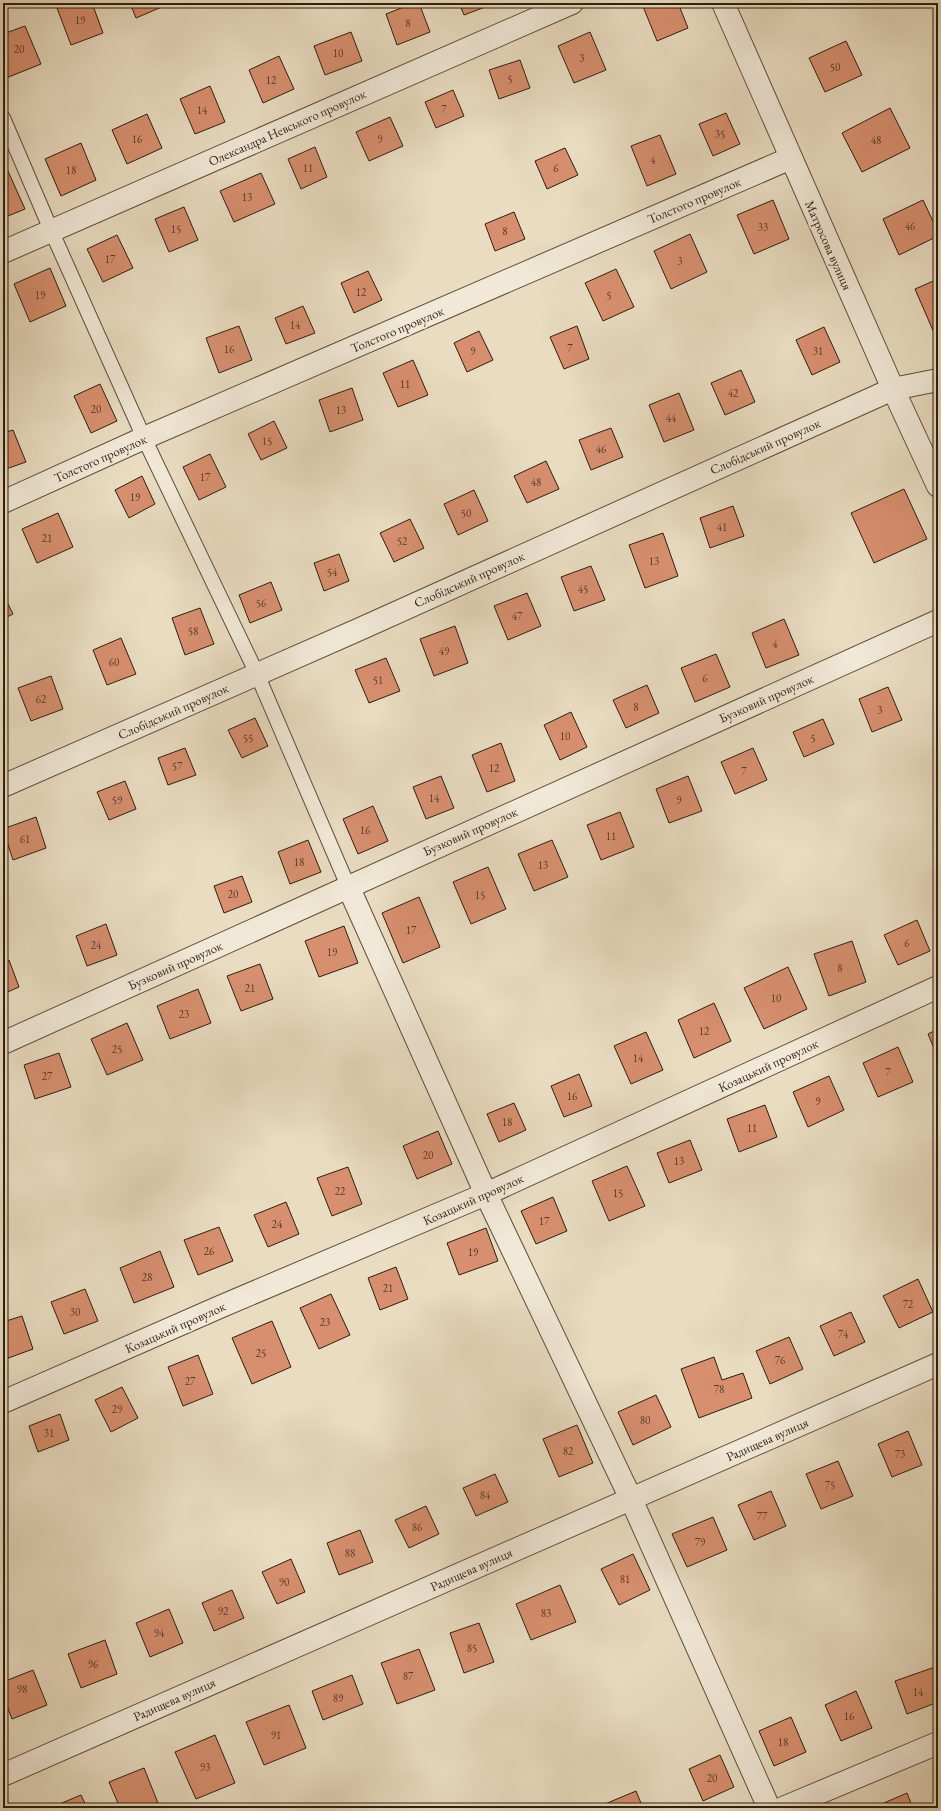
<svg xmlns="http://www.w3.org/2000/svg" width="941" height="1811" font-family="'EB Garamond',serif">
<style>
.building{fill:#d78f6f;stroke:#2e1e0d}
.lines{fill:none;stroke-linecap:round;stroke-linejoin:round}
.lane-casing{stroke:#5d4e3a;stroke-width:16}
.street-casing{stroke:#5d4e3a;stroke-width:24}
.lane{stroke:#f1e8d7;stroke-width:14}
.street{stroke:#f1e8d7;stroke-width:22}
.labels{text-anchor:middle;stroke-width:4;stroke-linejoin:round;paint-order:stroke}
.number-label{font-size:11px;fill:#583a26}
.street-label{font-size:13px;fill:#2e1e0d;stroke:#f1e8d7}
</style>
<rect width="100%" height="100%" fill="#e9dcc1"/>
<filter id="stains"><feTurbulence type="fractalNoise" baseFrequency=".005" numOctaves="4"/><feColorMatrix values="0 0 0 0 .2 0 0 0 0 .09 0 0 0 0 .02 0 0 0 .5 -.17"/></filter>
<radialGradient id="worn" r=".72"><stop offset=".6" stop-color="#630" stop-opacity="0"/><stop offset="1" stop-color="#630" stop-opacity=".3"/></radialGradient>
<g class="building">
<polygon points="69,3 92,3 103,33 71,45 57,8"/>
<polygon points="130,3 171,3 136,18"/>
<polygon points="414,3 419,3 430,32 397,45 386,14"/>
<polygon points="459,3 493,3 493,4 464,15"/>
<polygon points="646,3 678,3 688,28 657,41 642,4"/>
<polygon points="779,3 793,3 781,8"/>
<polygon points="25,26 41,64 6,78 3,70 3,34"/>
<polygon points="351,32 362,61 325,75 314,46"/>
<polygon points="590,32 606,70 574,83 558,46"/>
<polygon points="846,41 862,75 825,92 809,58"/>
<polygon points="279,56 294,89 263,103 249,70"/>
<polygon points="520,60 530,88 499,99 489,70"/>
<polygon points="210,86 225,122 195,134 180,99"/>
<polygon points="453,90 464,116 436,128 425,102"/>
<polygon points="890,108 910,148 862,172 842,133"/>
<polygon points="726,113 740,144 713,156 699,124"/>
<polygon points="147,114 162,148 127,164 112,130"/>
<polygon points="390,117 403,146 369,161 356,132"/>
<polygon points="660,135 676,174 647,186 631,146"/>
<polygon points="81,143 96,180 61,196 45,159"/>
<polygon points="315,147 327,177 301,189 288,159"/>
<polygon points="565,148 578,175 547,189 535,161"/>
<polygon points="7,169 25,209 3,218 3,171"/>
<polygon points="261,173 275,204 234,222 220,191"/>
<polygon points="773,200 789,239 754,254 737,215"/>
<polygon points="923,200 938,232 938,236 899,255 883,219"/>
<polygon points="184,207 198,240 169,252 155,219"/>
<polygon points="514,212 525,239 495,251 485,224"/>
<polygon points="690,234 707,272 671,289 654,251"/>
<polygon points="117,235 133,268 103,282 87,249"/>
<polygon points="50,268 66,306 30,322 14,284"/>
<polygon points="616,269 634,307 603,321 585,283"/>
<polygon points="368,271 382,300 354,313 341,283"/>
<polygon points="938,279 938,334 935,335 915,289"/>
<polygon points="303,306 315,333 286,344 275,318"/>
<polygon points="239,326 252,360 219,373 206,338"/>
<polygon points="577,326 589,359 564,369 550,337"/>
<polygon points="824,327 840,362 812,375 796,340"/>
<polygon points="479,331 493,360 467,372 454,343"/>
<polygon points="413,360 428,395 398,407 383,373"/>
<polygon points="741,370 755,402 725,415 711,383"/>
<polygon points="100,384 117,421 91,433 74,396"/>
<polygon points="352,388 363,420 330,432 319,400"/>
<polygon points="679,393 694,430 664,442 649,405"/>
<polygon points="274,421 287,448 261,460 248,434"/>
<polygon points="611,428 623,457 591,470 579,440"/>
<polygon points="13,430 26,462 3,470 3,433"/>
<polygon points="210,454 226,487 199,500 183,467"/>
<polygon points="546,461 559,489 527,503 514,476"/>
<polygon points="142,476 155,504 129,518 115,490"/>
<polygon points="904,489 927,539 874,563 851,513"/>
<polygon points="474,490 488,521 458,535 444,504"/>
<polygon points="733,506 744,536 710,548 700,518"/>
<polygon points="58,513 73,547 37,563 22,529"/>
<polygon points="410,519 424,548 394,562 380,533"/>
<polygon points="663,533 678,576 645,588 629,545"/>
<polygon points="339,554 349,581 324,591 314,563"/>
<polygon points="591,566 605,600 574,611 561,577"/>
<polygon points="271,582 282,610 250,623 239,595"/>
<polygon points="527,593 541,626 508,640 494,606"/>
<polygon points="3,594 13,614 3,619"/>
<polygon points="200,608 214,644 185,655 172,618"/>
<polygon points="784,619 799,655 766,668 752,633"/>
<polygon points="455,626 468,663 434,676 420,639"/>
<polygon points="121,638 136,674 107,685 93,650"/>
<polygon points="716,654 730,687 695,702 681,668"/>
<polygon points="386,658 400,691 369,703 355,670"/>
<polygon points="51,676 63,709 31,721 18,688"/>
<polygon points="647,685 659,713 626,728 613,700"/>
<polygon points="888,687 902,720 872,732 859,699"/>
<polygon points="571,712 587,747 560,760 544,725"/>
<polygon points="255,718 268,746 242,758 228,730"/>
<polygon points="823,719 834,744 804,757 793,732"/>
<polygon points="501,743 515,781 487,792 472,755"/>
<polygon points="185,748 196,775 168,785 158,758"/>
<polygon points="753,748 767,780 735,794 721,762"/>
<polygon points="441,776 454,808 426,819 413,787"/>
<polygon points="688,776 702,811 669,823 656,789"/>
<polygon points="125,781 136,809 109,820 97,792"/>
<polygon points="373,806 388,841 358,854 343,819"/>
<polygon points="620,812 634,847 601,860 587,825"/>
<polygon points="36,817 46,848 13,860 3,829"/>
<polygon points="308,840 321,872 290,884 278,852"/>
<polygon points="552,840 568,877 534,891 518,854"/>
<polygon points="488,867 506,909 471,924 453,882"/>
<polygon points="242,876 252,902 224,913 214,886"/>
<polygon points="419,897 440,947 403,963 382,913"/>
<polygon points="917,920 930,951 898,965 884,935"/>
<polygon points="106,924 117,955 87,966 76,936"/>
<polygon points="344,926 358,963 319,977 305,941"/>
<polygon points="852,941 866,982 829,996 814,954"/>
<polygon points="9,960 19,987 3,994 3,962"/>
<polygon points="260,964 273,999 241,1011 227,976"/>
<polygon points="788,967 807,1009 764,1029 744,988"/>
<polygon points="198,989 211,1023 170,1039 157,1006"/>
<polygon points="714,1003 731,1041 694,1058 678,1020"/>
<polygon points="127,1023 143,1060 107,1075 91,1039"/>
<polygon points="938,1029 938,1058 928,1034"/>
<polygon points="646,1032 663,1070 631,1084 614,1046"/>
<polygon points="898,1047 913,1082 878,1097 863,1063"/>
<polygon points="59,1053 71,1087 35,1099 24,1065"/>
<polygon points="579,1074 592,1106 564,1117 551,1086"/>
<polygon points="829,1076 844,1110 808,1127 793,1092"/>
<polygon points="514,1103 526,1130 499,1142 487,1114"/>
<polygon points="765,1105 777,1137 739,1152 727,1119"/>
<polygon points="438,1131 452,1164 417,1179 403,1146"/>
<polygon points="690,1140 702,1170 669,1183 657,1153"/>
<polygon points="627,1166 645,1206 609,1221 592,1181"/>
<polygon points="348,1167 362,1204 332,1216 317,1178"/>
<polygon points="553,1197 567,1231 536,1244 521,1211"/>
<polygon points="286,1202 299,1234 268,1247 254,1215"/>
<polygon points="219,1227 233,1261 198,1275 184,1240"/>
<polygon points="486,1228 498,1261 459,1275 447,1243"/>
<polygon points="160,1251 174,1287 134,1303 120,1268"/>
<polygon points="396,1267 408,1299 380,1310 368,1278"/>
<polygon points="918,1279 933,1312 899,1328 883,1296"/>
<polygon points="85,1289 98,1321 64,1334 51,1302"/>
<polygon points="331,1294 350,1335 319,1349 300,1308"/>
<polygon points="851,1312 865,1342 834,1356 820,1326"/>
<polygon points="22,1316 33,1349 3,1360 3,1322"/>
<polygon points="272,1321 291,1367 252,1384 232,1338"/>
<polygon points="789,1337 803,1369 770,1384 756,1351"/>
<polygon points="198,1355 213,1394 183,1406 168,1367"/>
<polygon points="714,1357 722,1380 743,1373 752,1398 699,1418 681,1369"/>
<polygon points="122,1387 138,1418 111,1432 95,1400"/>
<polygon points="656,1395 671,1427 633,1445 618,1412"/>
<polygon points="60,1414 69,1440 38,1452 29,1426"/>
<polygon points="577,1425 593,1463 559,1477 543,1439"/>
<polygon points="908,1431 922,1465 892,1477 878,1444"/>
<polygon points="838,1461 853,1496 821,1509 806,1474"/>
<polygon points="495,1474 508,1502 476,1516 463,1488"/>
<polygon points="771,1491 786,1526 754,1540 738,1505"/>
<polygon points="426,1506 439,1534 409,1548 395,1520"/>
<polygon points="713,1517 727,1550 687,1567 672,1534"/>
<polygon points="360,1530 373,1562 339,1575 327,1543"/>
<polygon points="633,1554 650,1590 619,1605 601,1569"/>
<polygon points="291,1559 305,1592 277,1604 262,1572"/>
<polygon points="560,1585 576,1622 531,1640 516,1604"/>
<polygon points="232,1590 244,1618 214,1631 202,1603"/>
<polygon points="169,1609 183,1643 150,1657 136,1623"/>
<polygon points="479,1623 494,1662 464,1673 450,1633"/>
<polygon points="105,1640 117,1674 81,1688 68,1654"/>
<polygon points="419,1649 435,1690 397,1704 381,1663"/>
<polygon points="935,1667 938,1677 938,1702 907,1714 895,1681"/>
<polygon points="33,1670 47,1705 12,1719 3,1695 3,1682"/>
<polygon points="352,1675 363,1704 323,1720 312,1691"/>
<polygon points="856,1691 872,1728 841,1741 825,1705"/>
<polygon points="289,1705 306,1748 264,1765 246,1722"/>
<polygon points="791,1717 806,1752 774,1766 759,1731"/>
<polygon points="215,1735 235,1783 196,1799 175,1752"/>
<polygon points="720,1755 734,1787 703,1801 689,1769"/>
<polygon points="144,1768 160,1808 120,1808 109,1782"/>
<polygon points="636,1791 643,1808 607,1808 605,1804"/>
<polygon points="907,1793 913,1808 878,1808 877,1806"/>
<polygon points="81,1795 87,1808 50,1808"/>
</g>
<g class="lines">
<defs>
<polyline id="lane" points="3,118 51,230 144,438 257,674 348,886"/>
<g id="street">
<polyline points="723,3 893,389 938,486"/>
<polyline points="3,252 572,3"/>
<polyline points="3,502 144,438 791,158"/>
<polyline points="3,786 360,629 893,389 938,380"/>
<polyline points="348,886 486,1194 631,1499 769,1808"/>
<polyline points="3,1043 938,621"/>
<polyline points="3,1402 222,1306 486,1194 938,987"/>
<polyline points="3,1775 938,1364"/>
<polyline points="783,1808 938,1743"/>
</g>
</defs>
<use href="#lane" class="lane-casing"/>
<use href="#street" class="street-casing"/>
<use href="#lane" class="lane"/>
<use href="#street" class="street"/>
</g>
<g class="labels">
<g class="number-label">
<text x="80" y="24">19</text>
<text x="408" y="27">8</text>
<text x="19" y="53">20</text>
<text x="338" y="57">10</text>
<text x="582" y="62">3</text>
<text x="835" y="71">50</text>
<text x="510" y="83">5</text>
<text x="271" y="84">12</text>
<text x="444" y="113">7</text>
<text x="202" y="114">14</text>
<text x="720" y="138">35</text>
<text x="137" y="143">16</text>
<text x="380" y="143">9</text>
<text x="876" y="144">48</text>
<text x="653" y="164">4</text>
<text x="308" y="172">11</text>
<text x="556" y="172">6</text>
<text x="71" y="174">18</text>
<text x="247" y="201">13</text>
<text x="910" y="230">46</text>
<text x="763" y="231">33</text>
<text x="176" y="233">15</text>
<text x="505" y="235">8</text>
<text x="110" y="263">17</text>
<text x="680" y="265">3</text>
<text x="361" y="296">12</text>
<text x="40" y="299">19</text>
<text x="609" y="299">5</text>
<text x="295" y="329">14</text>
<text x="570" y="352">7</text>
<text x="229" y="353">16</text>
<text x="473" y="355">9</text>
<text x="818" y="355">31</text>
<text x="405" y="388">11</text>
<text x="733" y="397">42</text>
<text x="96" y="413">20</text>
<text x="341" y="414">13</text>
<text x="671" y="422">44</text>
<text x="267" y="445">15</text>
<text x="601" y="453">46</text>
<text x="205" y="481">17</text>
<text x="536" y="486">48</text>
<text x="135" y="501">19</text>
<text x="466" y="517">50</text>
<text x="722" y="531">41</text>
<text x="47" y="542">21</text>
<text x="402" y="545">52</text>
<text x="654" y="565">13</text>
<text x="332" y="576">54</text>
<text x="583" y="593">45</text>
<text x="261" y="607">56</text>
<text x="517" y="620">47</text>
<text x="193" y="635">58</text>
<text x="775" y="648">4</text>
<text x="444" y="655">49</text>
<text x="114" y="666">60</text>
<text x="705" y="682">6</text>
<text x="378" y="684">51</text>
<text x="41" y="703">62</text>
<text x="636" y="711">8</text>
<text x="880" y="714">3</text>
<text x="565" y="740">10</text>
<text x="248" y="742">55</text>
<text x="813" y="742">5</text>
<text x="177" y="770">57</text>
<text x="494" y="772">12</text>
<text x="744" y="775">7</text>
<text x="434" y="802">14</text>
<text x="117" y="804">59</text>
<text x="679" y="804">9</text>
<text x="365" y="834">16</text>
<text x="611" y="840">11</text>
<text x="25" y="843">61</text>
<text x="299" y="866">18</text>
<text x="543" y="869">13</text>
<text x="233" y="898">20</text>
<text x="480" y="899">15</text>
<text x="411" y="934">17</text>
<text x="907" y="947">6</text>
<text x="96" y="949">24</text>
<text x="332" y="956">19</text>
<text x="840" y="972">8</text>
<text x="250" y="992">21</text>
<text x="776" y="1002">10</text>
<text x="184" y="1018">23</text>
<text x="704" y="1035">12</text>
<text x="117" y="1053">25</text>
<text x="638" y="1062">14</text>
<text x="888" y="1076">7</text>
<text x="47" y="1080">27</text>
<text x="572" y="1100">16</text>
<text x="818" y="1105">9</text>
<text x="507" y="1126">18</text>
<text x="752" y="1132">11</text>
<text x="428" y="1159">20</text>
<text x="679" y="1165">13</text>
<text x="340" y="1195">22</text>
<text x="618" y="1197">15</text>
<text x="544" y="1225">17</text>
<text x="277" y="1228">24</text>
<text x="209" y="1255">26</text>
<text x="473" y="1256">19</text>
<text x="147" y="1281">28</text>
<text x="388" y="1292">21</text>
<text x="908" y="1308">72</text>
<text x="75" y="1316">30</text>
<text x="325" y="1326">23</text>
<text x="843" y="1338">74</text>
<text x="261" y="1357">25</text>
<text x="780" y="1364">76</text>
<text x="190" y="1385">27</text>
<text x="719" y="1393">78</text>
<text x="117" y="1413">29</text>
<text x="645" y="1424">80</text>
<text x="49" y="1437">31</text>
<text x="568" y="1455">82</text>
<text x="900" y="1458">73</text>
<text x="830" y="1489">75</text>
<text x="485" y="1499">84</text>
<text x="762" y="1520">77</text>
<text x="417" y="1531">86</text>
<text x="700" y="1546">79</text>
<text x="350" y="1557">88</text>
<text x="625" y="1583">81</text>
<text x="284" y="1586">90</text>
<text x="223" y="1615">92</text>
<text x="546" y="1617">83</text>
<text x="159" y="1637">94</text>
<text x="472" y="1652">85</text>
<text x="93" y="1668">96</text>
<text x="408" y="1680">87</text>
<text x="22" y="1693">98</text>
<text x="918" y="1696">14</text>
<text x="338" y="1702">89</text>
<text x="849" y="1720">16</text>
<text x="276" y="1739">91</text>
<text x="783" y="1746">18</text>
<text x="205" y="1771">93</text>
<text x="712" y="1782">20</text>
</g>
<g class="street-label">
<text transform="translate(287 127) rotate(-24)" y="5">Олександра Невського провулок</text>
<text transform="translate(694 200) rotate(-23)" y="5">Толстого провулок</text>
<text transform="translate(829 245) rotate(66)" y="5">Матросова вулиця</text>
<text transform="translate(397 329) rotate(-23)" y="5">Толстого провулок</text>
<text transform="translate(765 446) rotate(-24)" y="5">Слобідський провулок</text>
<text transform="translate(100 458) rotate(-24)" y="5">Толстого провулок</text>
<text transform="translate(469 579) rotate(-24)" y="5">Слобідський провулок</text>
<text transform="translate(766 698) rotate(-24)" y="5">Бузковий провулок</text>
<text transform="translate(173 711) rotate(-24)" y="5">Слобідський провулок</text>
<text transform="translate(470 831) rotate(-24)" y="5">Бузковий провулок</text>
<text transform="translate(175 965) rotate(-24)" y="5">Бузковий провулок</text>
<text transform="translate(768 1065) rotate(-25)" y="5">Козацький провулок</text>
<text transform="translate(473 1199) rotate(-24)" y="5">Козацький провулок</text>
<text transform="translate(175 1327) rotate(-24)" y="5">Козацький провулок</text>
<text transform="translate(767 1439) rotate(-24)" y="5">Радищева вулиця</text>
<text transform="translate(471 1569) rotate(-24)" y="5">Радищева вулиця</text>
<text transform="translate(174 1699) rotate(-24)" y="5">Радищева вулиця</text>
</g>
</g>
<rect width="941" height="1811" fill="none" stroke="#e9dcc1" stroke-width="16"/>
<rect x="4" y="4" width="933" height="1803" fill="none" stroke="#2e1e0d" stroke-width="2"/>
<rect x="8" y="8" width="925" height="1795" fill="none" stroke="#2e1e0d"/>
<rect width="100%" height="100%" filter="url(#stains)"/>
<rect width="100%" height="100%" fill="url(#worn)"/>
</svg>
